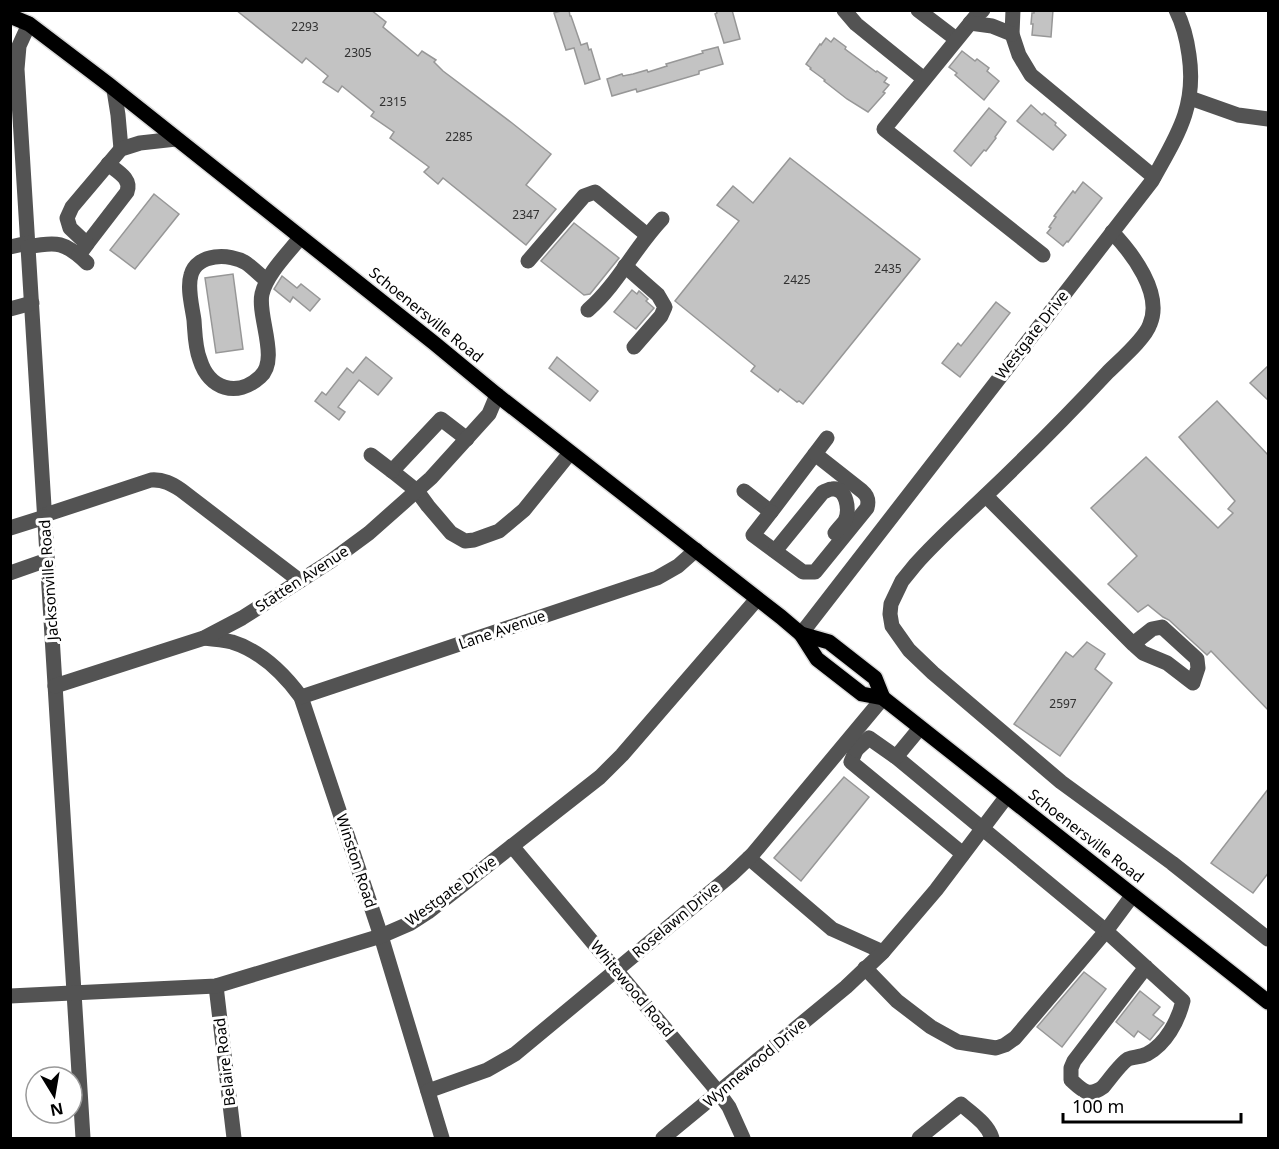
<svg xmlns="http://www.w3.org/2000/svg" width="1279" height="1149" font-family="'Noto Sans',sans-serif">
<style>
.building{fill:#c3c3c3;stroke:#979797;stroke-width:1.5}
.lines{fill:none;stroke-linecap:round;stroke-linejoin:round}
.major-casing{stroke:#dbdbdb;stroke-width:18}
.minor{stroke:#535353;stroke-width:15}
.major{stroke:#000;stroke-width:15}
.labels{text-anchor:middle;stroke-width:6;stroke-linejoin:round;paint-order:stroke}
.number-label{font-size:12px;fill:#313131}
.street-label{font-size:15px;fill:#000;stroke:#fff}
</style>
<rect width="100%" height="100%" fill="#fff"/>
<g class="building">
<polygon points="236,10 371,10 386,22 383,27 418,56 422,51 436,60 434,62 443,71 512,123 551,154 526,185 556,209 526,245 443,178 438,184 424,172 429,167 390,138 394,132 371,116 374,112 342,86 338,92 323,82 328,76 306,58 302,63"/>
<polygon points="564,10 569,10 570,16 571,16 581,45 587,43 589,50 591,49 600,79 585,84 574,48 566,50 554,13"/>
<polygon points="716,10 732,10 740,39 724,43 715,14 717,13"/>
<polygon points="1034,10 1053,10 1051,37 1032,35 1033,24 1031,24 1032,13 1034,13"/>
<polygon points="826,38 831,42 834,38 846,47 845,49 876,72 877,71 887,78 884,82 889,85 883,92 885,93 868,112 847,99 824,81 825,80 810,69 811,68 806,64 820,44 821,45"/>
<polygon points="718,47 723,64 699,71 699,74 637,92 636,89 612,96 607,79 622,74 623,76 633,74 647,70 648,72 667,66 666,64 703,53 702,51"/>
<polygon points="962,51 975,61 977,59 989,68 987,71 999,81 984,100 955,75 957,73 949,67"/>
<polygon points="1031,105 1042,115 1044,113 1056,123 1055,125 1066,135 1053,150 1017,121"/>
<polygon points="989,108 1006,122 995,137 996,138 986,151 984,150 971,166 954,151"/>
<polygon points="790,158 920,259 803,404 799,401 797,402 780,389 778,392 751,371 755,366 675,301 739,221 717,205 733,186 753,203"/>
<polygon points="1083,182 1102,198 1068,242 1067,241 1063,246 1047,233 1051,228 1049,227 1056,217 1054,216 1073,191 1075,193"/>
<polygon points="154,194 179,214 135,269 110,250"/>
<polygon points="574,223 619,258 590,294 584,295 541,261"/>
<polygon points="233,274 243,349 216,353 205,278"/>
<polygon points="282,276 297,288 301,284 320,299 310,311 293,297 290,302 274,289"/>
<polygon points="632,290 637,294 639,291 648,299 646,301 654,308 636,329 614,312"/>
<polygon points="996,302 1010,313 960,377 942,363 958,343 961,346"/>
<polygon points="366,357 392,378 378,395 359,380 338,407 345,412 339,420 315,401 322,392 326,395 347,368 353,373"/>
<polygon points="557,357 598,391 590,401 549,368"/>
<polygon points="1269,365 1269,401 1250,383"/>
<polygon points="1217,401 1269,456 1269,711 1211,651 1207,655 1169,620 1163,617 1148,605 1138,612 1108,584 1137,556 1091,508 1146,457 1218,528 1233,513 1228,509 1235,501 1179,437"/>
<polygon points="1087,642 1105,654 1095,669 1112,683 1060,756 1014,724 1066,652 1073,657"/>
<polygon points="844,777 869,797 801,881 774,858"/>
<polygon points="1269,788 1269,872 1253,893 1211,863"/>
<polygon points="1084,972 1106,989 1062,1047 1037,1027"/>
<polygon points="1140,991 1160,1007 1153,1015 1164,1023 1150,1040 1138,1031 1134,1037 1116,1022"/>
</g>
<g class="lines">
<defs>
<g id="major">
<polyline points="10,16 29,24 108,84 434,343 497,395 781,617 801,634 817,659 862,694 883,698 1268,1002"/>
<polyline points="801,634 829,642 875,678 883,698"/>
</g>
</defs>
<use href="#major" class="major-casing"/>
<g class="minor">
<polyline points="844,10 856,24 924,79"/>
<polyline points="918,10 956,39"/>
<polyline points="983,10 976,16 884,129 1043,255"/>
<polyline points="1013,10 1012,34 1019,55 1031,75 1154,177"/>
<polyline points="970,23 992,26 1012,34"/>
<polyline points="29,24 19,46 17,69 83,1138"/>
<polyline points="114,90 118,115 121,149"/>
<polyline points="1190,98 1238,115 1268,119"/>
<path d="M1112,232C1132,253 1163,293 1150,324C1145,339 1120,360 1108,372C1068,415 1026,457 983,498C960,520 936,541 915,565L902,581L891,604L890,614L892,626L909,650L933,673L1061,782L1172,863L1268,939"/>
<path d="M87,244L127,192C132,179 118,172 108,164"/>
<polyline points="10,247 28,243"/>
<path d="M28,247C57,241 65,242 87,263"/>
<polyline points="79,255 87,244 70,228 67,218 72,207 121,149 140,143 176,139"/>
<polyline points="528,261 584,196 595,192 647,235"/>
<polyline points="625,266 658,295 665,307 661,316 634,347"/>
<path d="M267,281C260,275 253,268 246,263C230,253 197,253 191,275C187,288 192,306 194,320C195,333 195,348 200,360C209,389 237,398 260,377C280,360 257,316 262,294C266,275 288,253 300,238"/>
<polyline points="10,309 32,303"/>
<path d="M588,310C618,284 635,247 662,219"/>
<polyline points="467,439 441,419 392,471 417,491 428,506 451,533 465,541 474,540 499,531 524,510 570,453"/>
<polyline points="371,455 392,471"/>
<polyline points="744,491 771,512 827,438"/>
<polyline points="986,496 1133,644 1143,653 1167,663 1193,683 1198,668 1197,659 1162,627 1152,629 1133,644"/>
<path d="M771,512L753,535L803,572H815L867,508C869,501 868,496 862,491L815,454"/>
<path d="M45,515L151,480C163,479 172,484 181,490L300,581"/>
<polyline points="10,528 45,517"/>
<path d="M775,551L823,492C826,491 829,489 832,489C847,487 850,511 845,521C842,525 838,529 835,533"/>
<polyline points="10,573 47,560"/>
<path d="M801,634L1152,181C1176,137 1197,108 1189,55C1187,40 1183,24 1176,10"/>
<path d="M204,638C214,639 223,640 232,642C261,651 284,674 301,697L381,936L442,1138"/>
<polyline points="55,686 204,638 242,618 331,561 369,533 431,478 489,414 497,395"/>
<polyline points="301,697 657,578 678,566 696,550"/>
<polyline points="850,745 856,750 851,762 963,854"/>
<polyline points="856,750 869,738 896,757 1106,931 1015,1038 1005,1045 996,1048 958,1042 931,1027 897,1001 865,968"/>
<polyline points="896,757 920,728"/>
<polyline points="512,846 719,1093 729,1107 743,1138"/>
<polyline points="749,858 832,929 883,952"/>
<path d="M1132,896L1106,931L1183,1001C1178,1021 1166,1044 1147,1054C1141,1057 1134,1057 1128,1059C1121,1063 1109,1080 1103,1087C1088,1098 1082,1090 1071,1080V1068L1074,1061L1146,967"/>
<polyline points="216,986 234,1138"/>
<polyline points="10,996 216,986 381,936 411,923 428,912 600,777 622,755 757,599"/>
<polyline points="428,1091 487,1070 515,1054 731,875 752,855 883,698"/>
<polyline points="663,1138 846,987 883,952 936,890 1007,796"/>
<path d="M919,1138L961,1104C972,1114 987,1123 992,1138"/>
</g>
<use href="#major" class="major"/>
</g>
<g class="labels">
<g class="number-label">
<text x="305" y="31">2293</text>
<text x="358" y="57">2305</text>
<text x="393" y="106">2315</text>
<text x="459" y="141">2285</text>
<text x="526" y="219">2347</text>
<text x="888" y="273">2435</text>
<text x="797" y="284">2425</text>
<text x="1063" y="708">2597</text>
</g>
<g class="street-label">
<text transform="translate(426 315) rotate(39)" y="5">Schoenersville Road</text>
<text transform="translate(1032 335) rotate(-52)" y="5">Westgate Drive</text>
<text transform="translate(302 579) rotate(-33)" y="5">Statten Avenue</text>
<text transform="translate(49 580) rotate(-94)" y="5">Jacksonville Road</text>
<text transform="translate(502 630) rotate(-19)" y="5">Lane Avenue</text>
<text transform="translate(1086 836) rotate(38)" y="5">Schoenersville Road</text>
<text transform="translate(356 861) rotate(72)" y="5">Winston Road</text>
<text transform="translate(451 891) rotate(-36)" y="5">Westgate Drive</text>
<text transform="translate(676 920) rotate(-40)" y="5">Roselawn Drive</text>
<text transform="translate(632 989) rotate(50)" y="5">Whitewood Road</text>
<text transform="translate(225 1062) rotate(-97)" y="5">Belaire Road</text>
<text transform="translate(755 1063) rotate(-40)" y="5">Wynnewood Drive</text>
</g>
</g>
<rect width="1279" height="1149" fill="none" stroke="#000000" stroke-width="24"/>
<g transform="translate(54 1095) rotate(169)"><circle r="28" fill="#ffffff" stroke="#999999" stroke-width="1.5"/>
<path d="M0-4.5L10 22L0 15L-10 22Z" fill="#000000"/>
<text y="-9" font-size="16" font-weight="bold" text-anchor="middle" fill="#000000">N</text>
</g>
<path d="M1063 1113v9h178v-9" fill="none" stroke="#000000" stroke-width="3"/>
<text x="1072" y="1113" font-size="18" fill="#000000" stroke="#ffffff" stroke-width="4.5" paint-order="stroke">100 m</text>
</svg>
